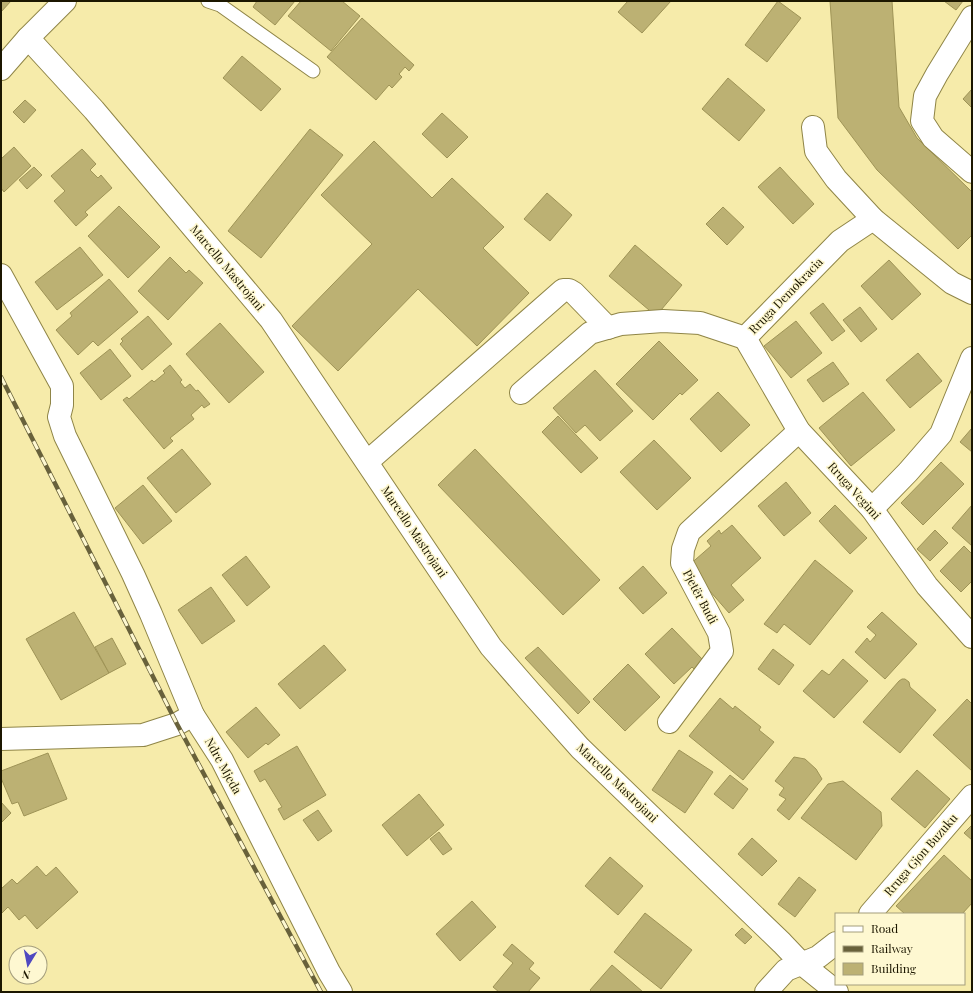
<svg xmlns="http://www.w3.org/2000/svg" width="973" height="993" font-family="'Playfair Display',serif">
<style>
.building{fill:#bcb173;stroke:#9e9356}
.lines{fill:none;stroke-linecap:round;stroke-linejoin:round}
.service-casing{stroke:#8f8547;stroke-width:15}
.minor-casing{stroke:#8f8547;stroke-width:24}
.tertiary-casing{stroke:#8f8547;stroke-width:24}
.service{stroke:#fff;stroke-width:13}
.minor{stroke:#fff;stroke-width:22}
.tertiary{stroke:#fff;stroke-width:22}
.rail-casing{stroke:#68613b;stroke-width:4.5}
.rail{stroke:#fef8d1;stroke-width:3;stroke-dasharray:9;stroke-linecap:butt}
.labels{text-anchor:middle;stroke-width:3;stroke-linejoin:round;paint-order:stroke}
.street-label{font-size:12px;fill:#1c1700;stroke:#fef8d1}
</style>
<rect width="100%" height="100%" fill="#f6ebaa"/>
<g class="building">
<polygon points="1,1 11,1 1,12"/>
<polygon points="257,1 295,1 275,25 253,7"/>
<polygon points="301,1 342,1 360,16 331,51 288,16"/>
<polygon points="628,1 671,1 642,33 618,12"/>
<polygon points="778,1 801,18 767,62 745,45"/>
<polygon points="830,1 892,1 899,107 917,138 972,192 972,235 958,249 877,170 838,118"/>
<polygon points="944,1 963,1 956,10"/>
<polygon points="362,18 414,65 409,71 405,67 399,74 402,77 392,88 389,85 376,100 327,57"/>
<polygon points="242,56 281,89 261,111 223,78"/>
<polygon points="728,78 765,110 739,141 702,109"/>
<polygon points="972,89 972,108 963,99"/>
<polygon points="25,100 36,110 24,123 13,112"/>
<polygon points="442,113 468,137 447,158 422,134"/>
<polygon points="310,129 343,155 261,258 228,231"/>
<polygon points="374,141 432,198 452,178 504,227 483,248 529,293 477,346 418,289 338,371 292,326 372,244 321,195"/>
<polygon points="14,147 31,166 4,192 1,188 1,159"/>
<polygon points="82,149 96,164 90,170 98,178 101,175 112,188 85,212 88,215 76,226 54,201 65,191 51,176"/>
<polygon points="34,167 42,175 27,189 19,180"/>
<polygon points="780,167 814,204 793,224 758,187"/>
<polygon points="547,193 572,215 550,241 524,219"/>
<polygon points="119,206 160,247 128,278 88,236"/>
<polygon points="723,207 744,227 727,245 706,224"/>
<polygon points="635,245 682,285 656,316 609,276"/>
<polygon points="80,247 103,275 57,310 35,282"/>
<polygon points="170,257 186,273 189,270 203,283 168,320 138,291"/>
<polygon points="889,260 921,294 892,320 861,286"/>
<polygon points="109,279 138,312 98,346 93,341 78,355 56,330 72,316 70,313"/>
<polygon points="823,303 845,331 832,341 810,313"/>
<polygon points="860,307 877,329 861,342 843,320"/>
<polygon points="148,316 172,344 142,370 120,344 123,341 121,339"/>
<polygon points="796,321 822,353 791,378 764,346"/>
<polygon points="220,323 264,372 229,403 186,354"/>
<polygon points="659,341 698,380 682,395 680,393 653,420 616,384"/>
<polygon points="110,349 131,376 101,400 80,373"/>
<polygon points="918,353 942,381 910,408 886,380"/>
<polygon points="833,362 849,384 823,402 807,380"/>
<polygon points="170,365 182,380 180,382 185,388 190,384 196,391 198,390 210,404 204,408 202,405 191,415 194,419 170,438 173,441 164,449 123,400 127,397 129,399 152,380 154,382 165,373 163,371"/>
<polygon points="595,370 633,411 600,441 585,425 576,433 553,408"/>
<polygon points="718,392 750,425 721,452 690,419"/>
<polygon points="863,392 895,430 851,466 819,428"/>
<polygon points="558,416 598,458 581,473 542,432"/>
<polygon points="972,428 972,452 960,442"/>
<polygon points="654,440 691,478 657,510 620,472"/>
<polygon points="182,449 211,484 176,513 147,478"/>
<polygon points="475,449 600,580 563,615 438,485"/>
<polygon points="941,462 964,484 923,525 901,503"/>
<polygon points="786,482 811,513 784,536 758,506"/>
<polygon points="143,485 172,521 143,544 115,508"/>
<polygon points="835,505 867,538 850,554 819,521"/>
<polygon points="972,505 972,546 952,528"/>
<polygon points="732,525 761,558 731,585 744,600 729,613 688,566 711,546 707,541 719,530 721,534"/>
<polygon points="935,530 948,543 930,561 917,549"/>
<polygon points="964,546 972,554 972,581 961,592 940,571"/>
<polygon points="246,556 270,587 247,606 222,575"/>
<polygon points="815,560 853,591 810,645 784,624 777,633 764,624"/>
<polygon points="643,566 667,593 643,614 619,588"/>
<polygon points="211,587 235,621 202,644 178,610"/>
<polygon points="74,612 109,673 61,700 26,639"/>
<polygon points="882,612 917,644 885,679 855,652 867,638 870,642 876,635 867,627"/>
<polygon points="672,628 703,660 694,669 692,667 674,684 645,654"/>
<polygon points="112,638 126,664 109,673 95,647"/>
<polygon points="324,645 346,670 300,709 278,684"/>
<polygon points="538,647 590,702 578,714 525,658"/>
<polygon points="773,649 794,665 779,685 758,669"/>
<polygon points="843,659 868,681 834,718 803,691 822,670 829,675"/>
<polygon points="628,664 660,697 625,731 593,699"/>
<polygon points="902,679 905,679 909,682 910,687 936,710 900,753 863,722 899,681"/>
<polygon points="720,698 733,709 735,706 761,727 759,730 774,742 743,780 689,736"/>
<polygon points="967,699 972,704 972,771 933,735"/>
<polygon points="256,707 280,735 268,745 266,743 248,758 226,732"/>
<polygon points="297,746 326,795 284,820 278,809 282,807 265,779 260,782 254,771"/>
<polygon points="679,750 713,772 685,813 652,790"/>
<polygon points="48,753 67,799 24,816 18,802 12,804 1,778 1,771"/>
<polygon points="794,757 805,759 816,769 822,779 789,820 777,810 786,799 779,795 784,788 775,781"/>
<polygon points="917,770 950,799 925,828 891,799"/>
<polygon points="730,775 748,789 733,809 714,794"/>
<polygon points="843,781 881,812 882,826 856,860 801,818 828,784"/>
<polygon points="419,794 444,825 407,856 382,825"/>
<polygon points="1,802 11,813 1,823"/>
<polygon points="318,810 332,831 318,841 303,820"/>
<polygon points="972,825 972,840 964,833"/>
<polygon points="439,832 452,849 443,855 430,839"/>
<polygon points="752,838 777,861 762,876 738,854"/>
<polygon points="944,855 972,881 972,903 962,914 905,914 896,906"/>
<polygon points="610,857 643,886 618,915 585,886"/>
<polygon points="37,866 46,876 56,867 78,892 37,929 25,915 19,920 8,907 1,914 1,889 12,879 17,884"/>
<polygon points="799,877 816,890 795,917 778,904"/>
<polygon points="472,901 496,927 460,961 436,934"/>
<polygon points="645,913 692,950 661,989 614,952"/>
<polygon points="742,928 752,937 745,944 735,935"/>
<polygon points="512,944 534,963 529,969 540,978 528,992 499,992 493,987 513,963 503,955"/>
<polygon points="612,965 643,992 592,992 590,990"/>
</g>
<g class="lines">
<defs>
<polyline id="service" points="208,1 220,5 313,71"/>
<g id="minor">
<polyline points="972,17 937,74 925,96 922,121 933,138 972,172"/>
<polyline points="28,38 94,110 271,320 491,647 531,693 580,748 782,943 802,964 837,992"/>
<polyline points="813,127 816,151 836,179 873,219 952,283 972,293"/>
<polyline points="1,275 62,386 62,405 59,417 65,436 133,574 151,614 193,715 222,760 329,972 341,992"/>
<polyline points="745,338 799,431 872,509 927,586 972,637"/>
<polyline points="745,338 840,241 873,219"/>
<polyline points="521,393 590,333 621,324 663,321 700,323 745,338"/>
<polyline points="367,462 563,290 569,290 574,293 608,328"/>
<polyline points="872,509 908,472 941,434 972,358"/>
<polyline points="669,722 722,651 719,633 682,563 683,549 689,532 799,431"/>
<polyline points="1,739 143,735 177,724 193,715"/>
<polyline points="870,914 972,796"/>
<polyline points="766,992 786,970 818,957 836,943"/>
</g>
<polyline id="tertiary" points="1,69 28,38 65,1"/>
</defs>
<use href="#service" class="service-casing"/>
<use href="#minor" class="minor-casing"/>
<use href="#tertiary" class="tertiary-casing"/>
<use href="#service" class="service"/>
<use href="#minor" class="minor"/>
<use href="#tertiary" class="tertiary"/>
<defs>
<polyline id="rail" points="1,377 177,724 321,992"/>
</defs>
<use href="#rail" class="rail-casing"/>
<use href="#rail" class="rail"/>
</g>
<g class="labels">
<g class="street-label">
<text transform="translate(227 268) rotate(50)" y="4">Marcello Mastrojani</text>
<text transform="translate(786 296) rotate(-46)" y="4">Rruga Demokracia</text>
<text transform="translate(854 491) rotate(48)" y="4">Rruga Vegimi</text>
<text transform="translate(414 532) rotate(56)" y="4">Marcello Mastrojani</text>
<text transform="translate(700 597) rotate(62)" y="4">Pjetër Budi</text>
<text transform="translate(223 766) rotate(61)" y="4">Ndre Mjeda</text>
<text transform="translate(617 783) rotate(44)" y="4">Marcello Mastrojani</text>
<text transform="translate(921 855) rotate(-49)" y="4">Rruga Gjon Buzuku</text>
</g>
</g>
<rect width="973" height="993" fill="none" stroke="#1c1700" stroke-width="4"/>
<rect x="835" y="913" width="130" height="72" fill="#fef8d1" stroke="#a49e7d"/>
<rect x="843" y="926" width="20" height="6" fill="#ffffff" stroke="#a49e7d"/>
<text x="871" y="933" font-size="12" fill="#1c1700">Road</text>
<rect x="843" y="946" width="20" height="6" fill="#68613b" stroke="#a49e7d"/>
<text x="871" y="953" font-size="12" fill="#1c1700">Railway</text>
<rect x="843" y="963" width="20" height="12" fill="#bcb173" stroke="#a49e7d"/>
<text x="871" y="973" font-size="12" fill="#1c1700">Building</text>
<g transform="translate(28 965) rotate(190)"><circle r="19" fill="#fef8d1" stroke="#a49e7d"/>
<path d="M0-3L7 15L0 10L-7 15Z" fill="#5049c0"/>
<text y="-6" font-size="11" font-weight="bold" text-anchor="middle" fill="#1c1700">N</text>
</g>
</svg>
